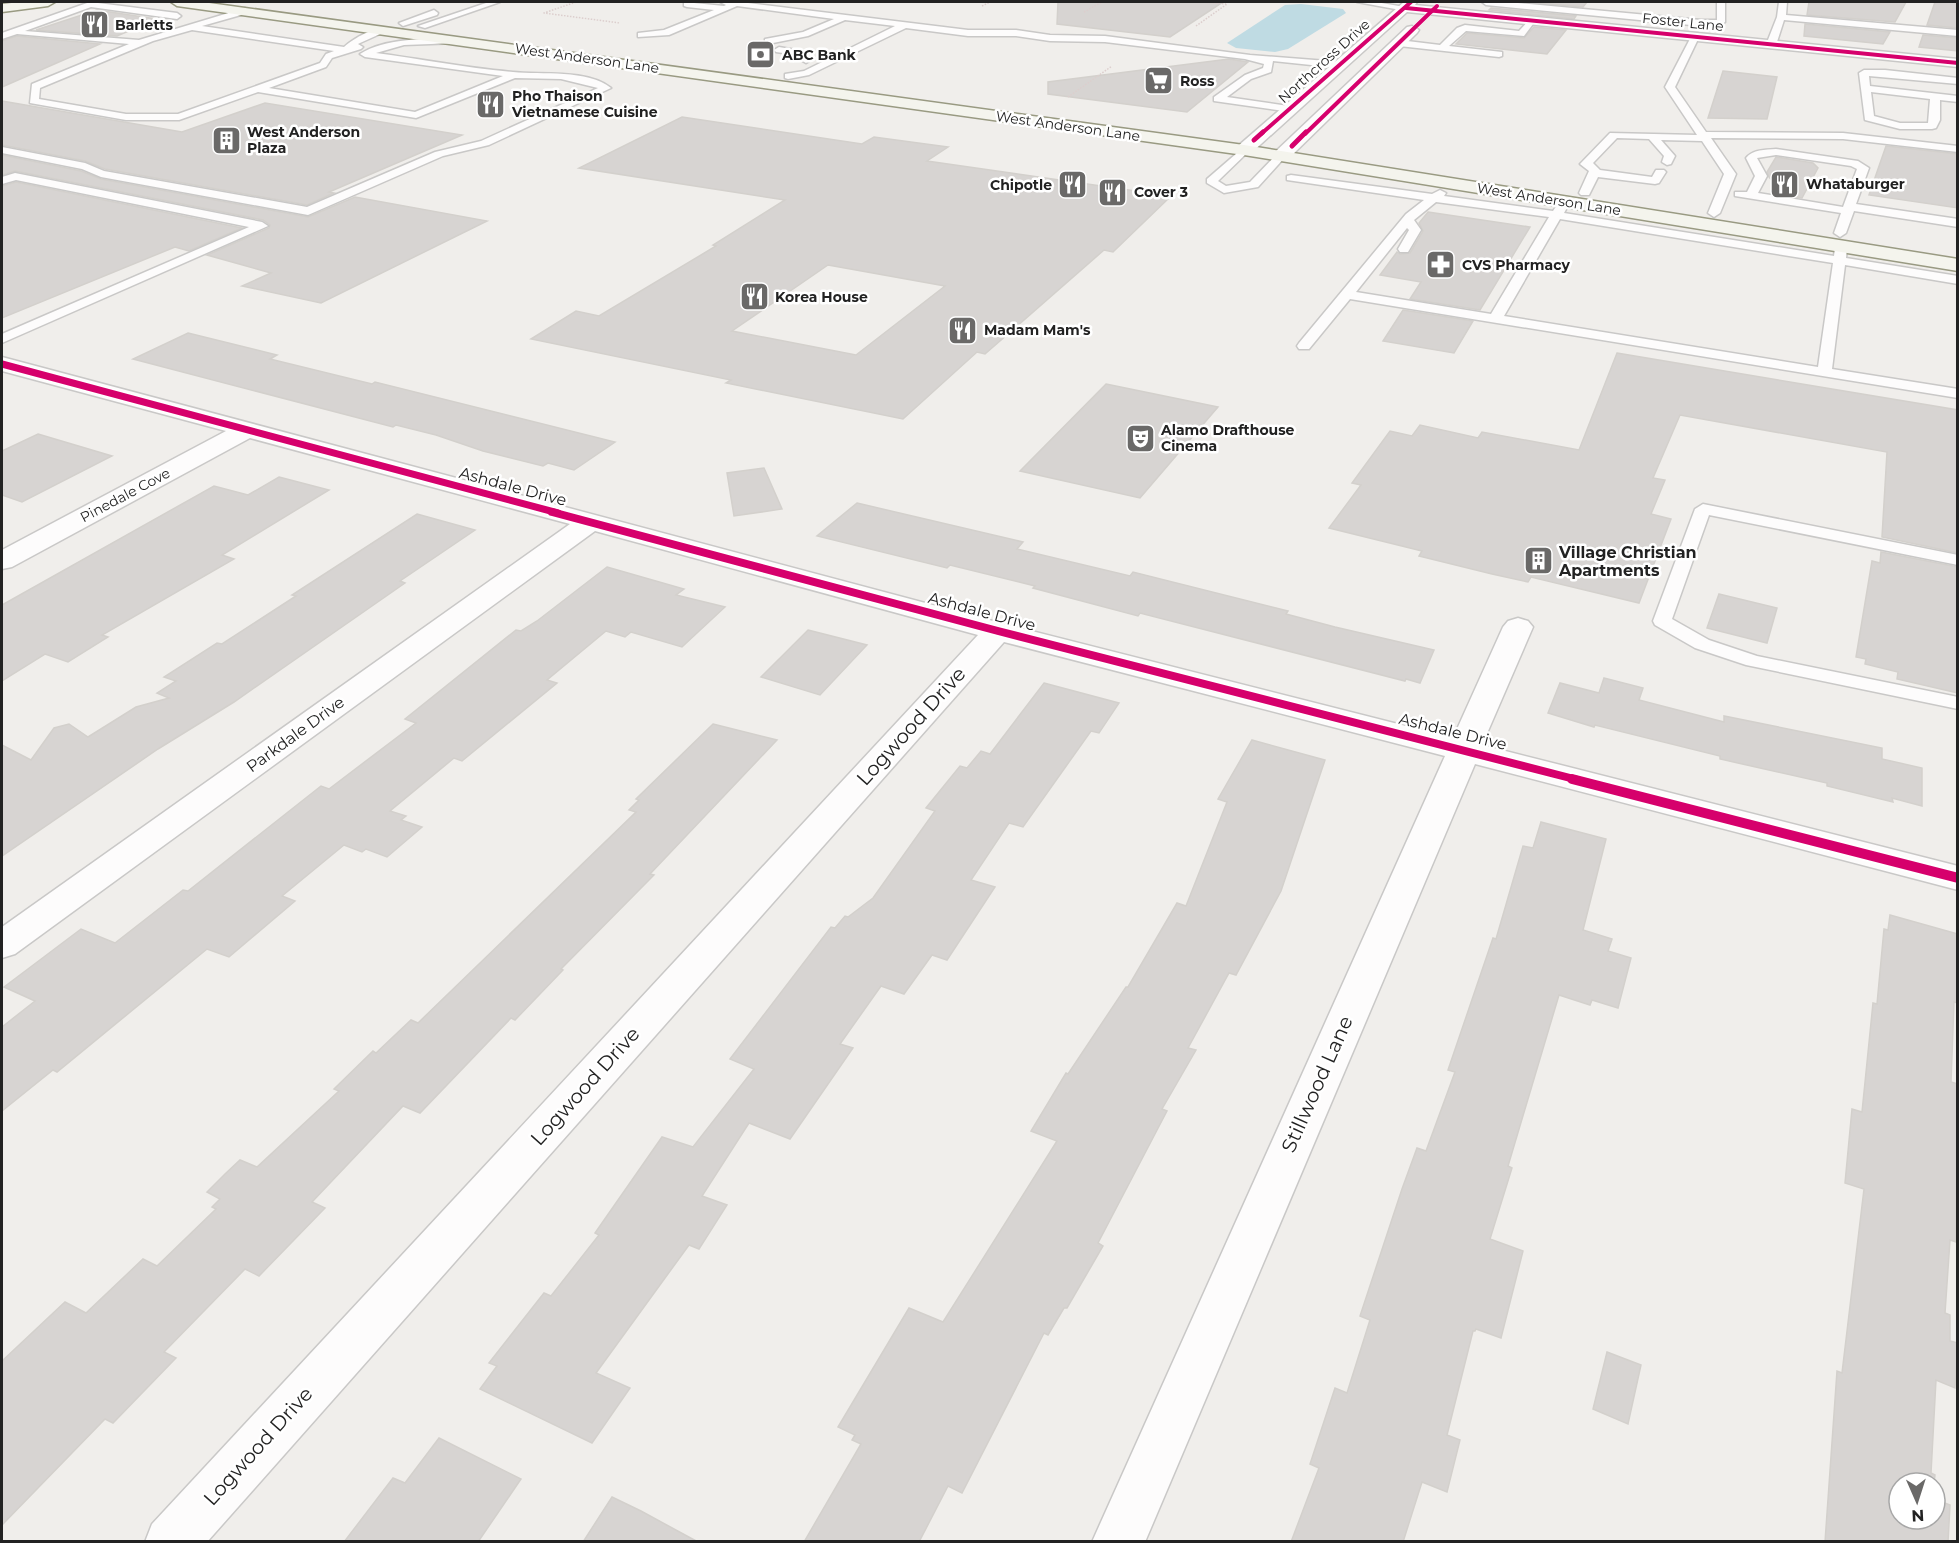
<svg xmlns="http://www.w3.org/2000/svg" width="1959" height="1543" font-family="Montserrat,sans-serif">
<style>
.water{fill:#bfdbe3}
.building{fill:#d7d4d2;stroke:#d3d0cc;stroke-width:1.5;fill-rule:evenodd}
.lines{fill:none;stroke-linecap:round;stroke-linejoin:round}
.service-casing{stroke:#c9c8c7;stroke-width:3}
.minor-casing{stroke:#c9c8c7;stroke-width:3}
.tertiary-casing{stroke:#c9c8c7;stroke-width:3}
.secondary-casing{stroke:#999a82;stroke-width:3}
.path{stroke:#dccecd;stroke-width:1.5;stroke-dasharray:1.5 1.5;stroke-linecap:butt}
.service{fill:#fdfcfc;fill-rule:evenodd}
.minor{fill:#fdfcfc;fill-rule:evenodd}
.tertiary{fill:#fdfcfc;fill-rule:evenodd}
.secondary{fill:#f4f4ed;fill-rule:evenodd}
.cycleway-far4-casing{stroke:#fff;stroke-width:5}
.cycleway-far3-casing{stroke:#fff;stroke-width:8}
.cycleway-far2-casing{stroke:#fff;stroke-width:10}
.cycleway-far1-casing{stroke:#fff;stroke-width:11}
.cycleway-casing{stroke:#fff;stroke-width:14}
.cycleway-far4{stroke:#d6006c;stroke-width:4}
.cycleway-far3{stroke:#d6006c;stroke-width:5}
.cycleway-far2{stroke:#d6006c;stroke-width:7}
.cycleway-far1{stroke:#d6006c;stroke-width:8}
.cycleway{stroke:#d6006c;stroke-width:10}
.labels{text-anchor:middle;stroke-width:5;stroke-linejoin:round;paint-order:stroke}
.far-street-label{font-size:14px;fill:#222;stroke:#fff}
.far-poi-label{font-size:14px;font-weight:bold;fill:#222;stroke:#fff;text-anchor:start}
.street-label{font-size:16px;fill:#222;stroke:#fff}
.poi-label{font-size:16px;font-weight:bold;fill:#222;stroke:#fff;text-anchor:start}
.near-street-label{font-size:20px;fill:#222;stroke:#fff}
</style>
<rect width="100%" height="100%" fill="#f0eeeb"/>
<polygon class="water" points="1301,4 1343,9 1346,13 1288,49 1275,52 1236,48 1227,43 1285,5"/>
<g class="building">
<polygon points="1058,2 1223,2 1170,37 1057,24"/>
<polygon points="1526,2 1587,2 1583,7"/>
<polygon points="1809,2 1906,2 1895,22 1807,15"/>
<polygon points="1935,2 1958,2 1958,28 1927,25"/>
<polygon points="1491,8 1576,16 1574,19 1489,10"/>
<polygon points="97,10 157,19 117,36 36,30"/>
<polygon points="1805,24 1890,32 1883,44 1804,36"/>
<polygon points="1534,27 1566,30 1547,54 1456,44 1467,33 1524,38"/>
<polygon points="1923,35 1958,38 1958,51 1919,47"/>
<polygon points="17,36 100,44 2,87 2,41"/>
<polygon points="1229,59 1248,62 1187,112 1048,94 1048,82"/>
<polygon points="1723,71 1777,77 1767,119 1708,118"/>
<polygon points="2,101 182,132 265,103 462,135 329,192 334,193 307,205 105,169 85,161 2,145"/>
<path d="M682,117L862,144L874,137L948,147L927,161L1171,196L1113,252L1104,250L985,354L977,352L903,419L726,383L731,380L531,339L576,311L599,316L716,246L713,245L785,200L579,168ZM828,265L945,286L856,355L732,331Z"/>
<polygon points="1886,146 1958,154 1958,208 1869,195"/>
<polygon points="2,155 81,171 101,179 308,217 355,197 487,221 321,303 242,286 271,273 207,255 269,228 270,225 263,220 15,171 2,175"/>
<polygon points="1776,157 1813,163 1818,168 1802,198 1784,195 1769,177 1767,172"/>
<polygon points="16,182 242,228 189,251 175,247 2,318 2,186"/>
<polygon points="1428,212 1530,227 1480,310 1410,299 1421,282 1380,275 1397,252 1400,254 1410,253 1423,231 1419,223"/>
<polygon points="1403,310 1473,321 1454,353 1383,341"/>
<polygon points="188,333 277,355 270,359 372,384 375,382 615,442 574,470 548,463 543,466 483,451 436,435 396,425 393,427 133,359"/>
<polygon points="1617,353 1958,410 1958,553 1882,537 1887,452 1680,415 1653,478 1665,480 1651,514 1671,519 1639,603 1531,577 1528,582 1492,574 1419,556 1422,551 1329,528 1361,485 1352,483 1390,431 1412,436 1420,425 1478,438 1482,432 1579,450"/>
<polygon points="1106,384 1218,407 1140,498 1020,471"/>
<polygon points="38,434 112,456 22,502 2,495 2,451"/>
<polygon points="764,468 782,509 734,516 727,473"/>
<polygon points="279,477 329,490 222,555 234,559 102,635 108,637 68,662 45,654 2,681 2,605 214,486 248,495"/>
<polygon points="857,503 1023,542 1017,549 1130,576 1133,572 1288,611 1286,614 1335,627 1434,650 1420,683 1406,679 1405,681 1140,613 1138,616 1033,588 1035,586 950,565 947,568 817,536"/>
<polygon points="417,514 475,530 400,581 405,583 234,702 158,749 2,856 2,745 31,760 54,728 69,724 88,737 136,707 169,698 157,693 176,681 164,677 217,643 222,644 296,596 292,595"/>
<polygon points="1881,552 1958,567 1958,693 1897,679 1898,672 1865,664 1866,659 1856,657 1872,561 1880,563"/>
<polygon points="607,567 684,589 676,595 725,607 682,647 631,632 625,637 606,631 547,680 557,683 462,761 454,758 390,811 406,816 401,820 422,827 387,857 366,849 362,852 344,845 282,896 295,901 229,957 207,949 57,1072 53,1070 2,1111 2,1027 35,1001 4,987 81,929 115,943 183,890 188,891 321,786 329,789 416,723 405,719 516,630 521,631 537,621"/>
<polygon points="1719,594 1777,608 1767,643 1707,628"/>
<polygon points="808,630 867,645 820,695 761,677"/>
<polygon points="1604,678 1643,688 1639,700 1724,722 1724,716 1882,748 1882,759 1922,768 1922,806 1892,798 1893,802 1827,786 1827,783 1720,759 1720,756 1595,725 1594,727 1548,713 1560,683 1599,693"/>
<polygon points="1044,683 1119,703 1099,733 1091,731 1023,827 1009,823 971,880 995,887 947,960 932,955 904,994 881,986 840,1044 853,1048 790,1139 749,1123 702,1196 727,1205 699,1249 689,1245 596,1373 630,1388 592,1443 480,1389 497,1366 489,1363 544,1293 551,1296 599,1235 595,1233 662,1137 693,1147 754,1069 730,1059 831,927 835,928 845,916 848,917 873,898 935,811 926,808 960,766 967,768 981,751 990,754"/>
<polygon points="713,724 777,740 650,874 654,875 561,969 563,970 515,1020 511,1018 420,1113 403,1106 312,1202 325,1208 259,1276 245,1269 164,1352 176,1358 113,1423 105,1419 2,1525 2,1361 65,1302 86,1313 143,1259 157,1266 216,1209 212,1207 220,1199 207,1192 225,1174 240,1160 257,1167 339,1091 334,1089 373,1051 376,1053 411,1020 418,1023 636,812 629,810 639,800 636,799"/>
<polygon points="1252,740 1325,760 1281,891 1236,975 1229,973 1188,1048 1196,1050 1162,1109 1167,1111 1098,1243 1103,1246 1067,1308 1064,1308 1048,1335 1044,1333 962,1493 948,1486 919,1542 804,1542 861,1444 852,1440 855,1435 838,1427 909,1308 943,1322 1057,1141 1031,1131 1066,1073 1068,1074 1126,987 1128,987 1177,903 1186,906 1227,802 1218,799"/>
<polygon points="1541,822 1606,839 1583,930 1612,939 1608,951 1631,958 1618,1008 1592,1000 1590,1005 1559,995 1508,1166 1512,1168 1490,1239 1523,1251 1501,1338 1476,1329 1475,1331 1473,1331 1447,1435 1460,1440 1447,1492 1422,1482 1403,1542 1291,1542 1319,1468 1310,1464 1335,1388 1347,1393 1370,1320 1360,1316 1402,1189 1417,1148 1426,1151 1455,1072 1448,1070 1493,938 1496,939 1523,846 1533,848"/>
<polygon points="1890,915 1958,934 1958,1003 1954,1002 1951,1082 1958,1084 1956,1242 1950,1240 1945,1313 1950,1315 1950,1341 1958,1343 1955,1388 1936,1380 1931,1473 1935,1475 1934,1483 1899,1483 1899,1519 1935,1519 1935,1499 1950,1505 1948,1542 1825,1542 1837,1371 1842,1373 1864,1189 1845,1183 1852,1109 1862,1112 1873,1003 1877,1004 1884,929 1888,930"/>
<polygon points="1607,1352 1641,1365 1628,1424 1593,1409"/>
<polygon points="439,1438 521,1479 478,1542 344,1542 393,1478 405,1483"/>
<polygon points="612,1497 641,1511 698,1542 583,1542"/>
</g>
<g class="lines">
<defs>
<g id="service">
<path d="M90,2L177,13L181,16L177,19L91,7L25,31L139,40L245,8L249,11L248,13L202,26L344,47C353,39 379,23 389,30L360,43L358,44L363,47L361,49L332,58L326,67L269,88L415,112L503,76L365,57L360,54C385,38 423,39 454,38L457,39V43L404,45L376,53C421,59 467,68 513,72C541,75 588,69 611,88L489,145L443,156L308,215L101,177L82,169L2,153V147L85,163L104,171L307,207L435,152L481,141L598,88L561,79L515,78L416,118L258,92L179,120H126L30,103L32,84L129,44L17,34L2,39V33ZM192,30L334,51L326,54L320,63L178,114H126L39,99L40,88L153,41Z"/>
<polygon points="489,2 500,2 425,28 418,26"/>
<polygon points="684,2 724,6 726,5 720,2 740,2 968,30 1016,30 1050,35 1105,36 1250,55 1340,62 1345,65 1340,68 1273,61 1271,72 1251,79 1227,97 1295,107 1296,109 1291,112 1214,101 1214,97 1245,75 1263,68 1264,64 1245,59 1105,42 1050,41 1016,36 968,36 906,28 809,75 788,79 785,78 785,74 804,71 895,26 845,20 808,36 768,44 765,43 765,39 803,32 834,19 737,6 669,35 638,37 638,33 664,30 714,10 687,7 684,6"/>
<polygon points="1357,2 1376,2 1410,8 1406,11"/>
<polygon points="1482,2 1507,2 1701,20 1717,20 1717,2 1725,2 1725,22 1721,25 1701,26 1486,5"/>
<polygon points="1779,2 1787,2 1786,15 1958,30 1958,36 1784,20 1776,45 1771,48 1766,45 1777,17"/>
<polygon points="434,10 438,13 437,15 403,26 399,23"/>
<polygon points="1532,17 1536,20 1524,36 1466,31 1449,46 1502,52 1502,56 1499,57 1399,46 1394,43 1399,40 1440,45 1457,28 1465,25 1519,31"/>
<polygon points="1695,34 1699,37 1675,87 1706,132 1843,133 1958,146 1958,152 1843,139 1711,138 1736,174 1720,213 1714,217 1708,213 1724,174 1702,141 1661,140 1675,156 1671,164 1667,165 1662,162 1664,156 1649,139 1617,138 1593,163 1600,170 1652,177 1656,170 1664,170 1666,172 1659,183 1655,184 1598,177 1589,195 1581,195 1579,193 1589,171 1580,164 1610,133 1697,135 1665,87 1691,37"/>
<polygon points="779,47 796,50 811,60 806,63 790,54 776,52 774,50"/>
<path d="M1885,70L1958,78V84L1869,76L1870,86L1958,96V102L1940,100V120L1936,128L1932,129H1900L1865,120L1859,73L1864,70ZM1871,92L1930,99L1928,123H1900L1874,116Z"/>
<polygon points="1244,147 1249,150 1248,152 1218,181 1226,186 1250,182 1277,154 1285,154 1286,156 1258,187 1224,193 1207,183 1207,179"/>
<path d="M1776,149L1858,161L1869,168L1856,204L1958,219V227L1854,211L1846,233L1840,237L1834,233L1841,213L1735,196V192H1747L1755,176L1746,158C1753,149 1765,150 1776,149ZM1776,155L1851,166L1857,169L1843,207L1758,193L1767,176L1757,158Z"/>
<polygon points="15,173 262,222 268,226 2,343 2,334 249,227 16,180 2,184 2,177"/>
<path d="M1291,175L1432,194L1440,190L1446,193L1444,196L1553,211L1559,202L1563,200L1569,204L1564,213L1834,256L1835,248L1841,244L1847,248L1846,258L1958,276V284L1845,265L1832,369L1958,389V398L1350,299L1309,349H1299L1297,346L1299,343L1406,214L1424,200L1287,180V176ZM1436,202L1549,217L1491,314L1356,292L1407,228L1409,230L1398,249L1400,252H1408L1421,230L1414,220ZM1560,219L1833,263L1818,367L1504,316Z"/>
<polygon points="1703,504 1958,555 1958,565 1709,515 1672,619 1709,640 1757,656 1958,697 1958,709 1746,665 1695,648 1655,625 1653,621 1695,509"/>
</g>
<polygon id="minor" points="2,357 1008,625 1453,738 1503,627 1508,621 1518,618 1528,621 1533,627 1482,745 1958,866 1958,890 1475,764 1145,1542 1092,1542 1445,756 1004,642 207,1542 145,1542 152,1524 978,635 595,531 15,954 2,958 2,927 570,524 250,438 12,567 2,569 2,550 226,431 2,371"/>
<g id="tertiary">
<polygon points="1404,2 1417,2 1415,5 1958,59 1958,67 1407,12 1250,154 1238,154 1236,150 1238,146"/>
<polygon points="1412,26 1419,30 1417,33 1287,160 1275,160 1272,156 1275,152 1407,27"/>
</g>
<g id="secondary">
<polygon points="21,2 55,2 48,6 2,12 2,4"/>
<polygon points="171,2 202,2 1244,145 1958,259 1958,271 1244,155 177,6"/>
</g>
</defs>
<use href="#service" class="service-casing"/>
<use href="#minor" class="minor-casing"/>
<use href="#tertiary" class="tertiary-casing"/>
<use href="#secondary" class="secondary-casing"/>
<g class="path">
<polyline points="576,2 544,13 620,23"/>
<polyline points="1204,2 1226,4"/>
<polyline points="982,6 990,2"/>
<polyline points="1084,12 1102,2"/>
<polyline points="1196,26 1227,4"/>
<polyline points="1068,97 1112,66"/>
</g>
<use href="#service" class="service"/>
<use href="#minor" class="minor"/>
<use href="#tertiary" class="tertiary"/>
<use href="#secondary" class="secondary"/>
<defs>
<g id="cycleway-far4">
<polyline points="1406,8 1958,63"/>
<polyline points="1261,134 1411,2"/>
<polyline points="1305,134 1437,6"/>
</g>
<g id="cycleway-far3">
<polyline points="1254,140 1263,132"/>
<polyline points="1292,146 1306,132"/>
</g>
<polyline id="cycleway-far2" points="2,364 558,513"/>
<polyline id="cycleway-far1" points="552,512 998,631 1578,780"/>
<polyline id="cycleway" points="1572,779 1958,878"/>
</defs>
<use href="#cycleway-far4" class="cycleway-far4-casing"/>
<use href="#cycleway-far3" class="cycleway-far3-casing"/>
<use href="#cycleway-far2" class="cycleway-far2-casing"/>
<use href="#cycleway-far1" class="cycleway-far1-casing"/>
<use href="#cycleway" class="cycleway-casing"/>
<use href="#cycleway-far4" class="cycleway-far4"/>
<use href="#cycleway-far3" class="cycleway-far3"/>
<use href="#cycleway-far2" class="cycleway-far2"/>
<use href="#cycleway-far1" class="cycleway-far1"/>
<use href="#cycleway" class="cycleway"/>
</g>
<defs>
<symbol id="restaurant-square" viewBox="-11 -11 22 22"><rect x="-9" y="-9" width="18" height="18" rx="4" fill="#6a6968" stroke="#fff"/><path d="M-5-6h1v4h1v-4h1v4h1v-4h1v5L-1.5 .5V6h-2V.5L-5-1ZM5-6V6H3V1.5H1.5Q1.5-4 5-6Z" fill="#fff"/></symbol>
<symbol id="bank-square" viewBox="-11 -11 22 22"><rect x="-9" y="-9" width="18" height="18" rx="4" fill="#6a6968" stroke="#fff"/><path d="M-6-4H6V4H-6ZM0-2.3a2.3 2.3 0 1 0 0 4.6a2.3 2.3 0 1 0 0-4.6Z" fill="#fff"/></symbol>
<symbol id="supermarket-square" viewBox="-11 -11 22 22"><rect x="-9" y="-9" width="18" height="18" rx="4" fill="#6a6968" stroke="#fff"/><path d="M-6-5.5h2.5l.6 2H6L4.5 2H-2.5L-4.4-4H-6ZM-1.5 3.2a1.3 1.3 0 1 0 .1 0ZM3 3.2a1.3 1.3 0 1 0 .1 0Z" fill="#fff"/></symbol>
<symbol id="building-square" viewBox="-11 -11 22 22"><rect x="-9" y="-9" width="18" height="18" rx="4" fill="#6a6968" stroke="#fff"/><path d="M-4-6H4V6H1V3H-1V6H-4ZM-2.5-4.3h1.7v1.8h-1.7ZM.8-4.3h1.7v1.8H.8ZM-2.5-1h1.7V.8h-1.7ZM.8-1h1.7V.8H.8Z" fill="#fff"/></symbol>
<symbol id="pharmacy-square" viewBox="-11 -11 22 22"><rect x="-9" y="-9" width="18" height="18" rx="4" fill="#6a6968" stroke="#fff"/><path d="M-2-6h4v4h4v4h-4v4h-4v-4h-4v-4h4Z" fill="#fff"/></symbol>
<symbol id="theatre-square" viewBox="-11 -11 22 22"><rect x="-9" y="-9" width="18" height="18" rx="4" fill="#6a6968" stroke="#fff"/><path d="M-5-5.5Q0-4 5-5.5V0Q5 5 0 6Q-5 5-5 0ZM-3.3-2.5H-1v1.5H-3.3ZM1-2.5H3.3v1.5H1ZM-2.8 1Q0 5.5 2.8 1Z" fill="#fff"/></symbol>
</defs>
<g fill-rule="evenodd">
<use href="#restaurant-square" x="78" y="8" width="33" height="33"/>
<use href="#bank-square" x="744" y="38" width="33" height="33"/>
<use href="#supermarket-square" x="1142" y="64" width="33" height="33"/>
<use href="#restaurant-square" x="474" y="88" width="33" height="33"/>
<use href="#building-square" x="210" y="124" width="33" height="33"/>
<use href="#restaurant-square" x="1768" y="168" width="33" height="33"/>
<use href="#restaurant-square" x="1056" y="168" width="33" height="33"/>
<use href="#restaurant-square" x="1096" y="176" width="33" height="33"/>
<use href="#pharmacy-square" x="1424" y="248" width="33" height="33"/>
<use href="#restaurant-square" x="738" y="280" width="33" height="33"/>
<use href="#restaurant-square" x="946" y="314" width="33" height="33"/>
<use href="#theatre-square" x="1124" y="422" width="33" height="33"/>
<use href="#building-square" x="1522" y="544" width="33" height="33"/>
</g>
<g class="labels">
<g class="far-street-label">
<text transform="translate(1683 22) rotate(6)" y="5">Foster Lane</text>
<text transform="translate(587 58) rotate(8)" y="5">West Anderson Lane</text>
<text transform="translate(1324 61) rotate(-42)" y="5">Northcross Drive</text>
<text transform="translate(1068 126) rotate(8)" y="5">West Anderson Lane</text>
<text transform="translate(1549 199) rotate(9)" y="5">West Anderson Lane</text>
<text transform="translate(125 495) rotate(-28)" y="5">Pinedale Cove</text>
</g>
<g class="far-poi-label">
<text x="115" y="30">Barletts</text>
<text x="782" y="60">ABC Bank</text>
<text x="1180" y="86">Ross</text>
<text x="512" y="101">Pho Thaison<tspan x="512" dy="16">Vietnamese Cuisine</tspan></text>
<text x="247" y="137">West Anderson<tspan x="247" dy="16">Plaza</tspan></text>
<text x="1806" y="189">Whataburger</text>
<text x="1052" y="190" text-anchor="end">Chipotle</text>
<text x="1134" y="197">Cover 3</text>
<text x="1462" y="270">CVS Pharmacy</text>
<text x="775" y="302">Korea House</text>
<text x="984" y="335">Madam Mam's</text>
<text x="1161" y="435">Alamo Drafthouse<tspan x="1161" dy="16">Cinema</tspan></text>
</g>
<g class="street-label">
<text transform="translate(513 486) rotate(15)" y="6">Ashdale Drive</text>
<text transform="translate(982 611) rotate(15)" y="6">Ashdale Drive</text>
<text transform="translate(1453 731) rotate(14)" y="6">Ashdale Drive</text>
<text transform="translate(295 734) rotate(-36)" y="6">Parkdale Drive</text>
</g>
<g class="poi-label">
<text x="1559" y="558">Village Christian<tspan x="1559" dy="18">Apartments</tspan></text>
</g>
<g class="near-street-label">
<text transform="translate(911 726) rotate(-48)" y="7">Logwood Drive</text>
<text transform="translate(1317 1084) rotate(-66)" y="7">Stillwood Lane</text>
<text transform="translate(585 1086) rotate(-48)" y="7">Logwood Drive</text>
<text transform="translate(258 1446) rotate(-48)" y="7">Logwood Drive</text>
</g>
</g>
<rect width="1959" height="1543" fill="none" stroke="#222222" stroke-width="6"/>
<g transform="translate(1917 1501) rotate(177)"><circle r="28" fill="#ffffff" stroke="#a7a7a7" stroke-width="1.5"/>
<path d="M0-4.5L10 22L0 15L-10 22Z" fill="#6a6968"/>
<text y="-9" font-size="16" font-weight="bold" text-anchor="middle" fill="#222222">N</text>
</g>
</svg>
